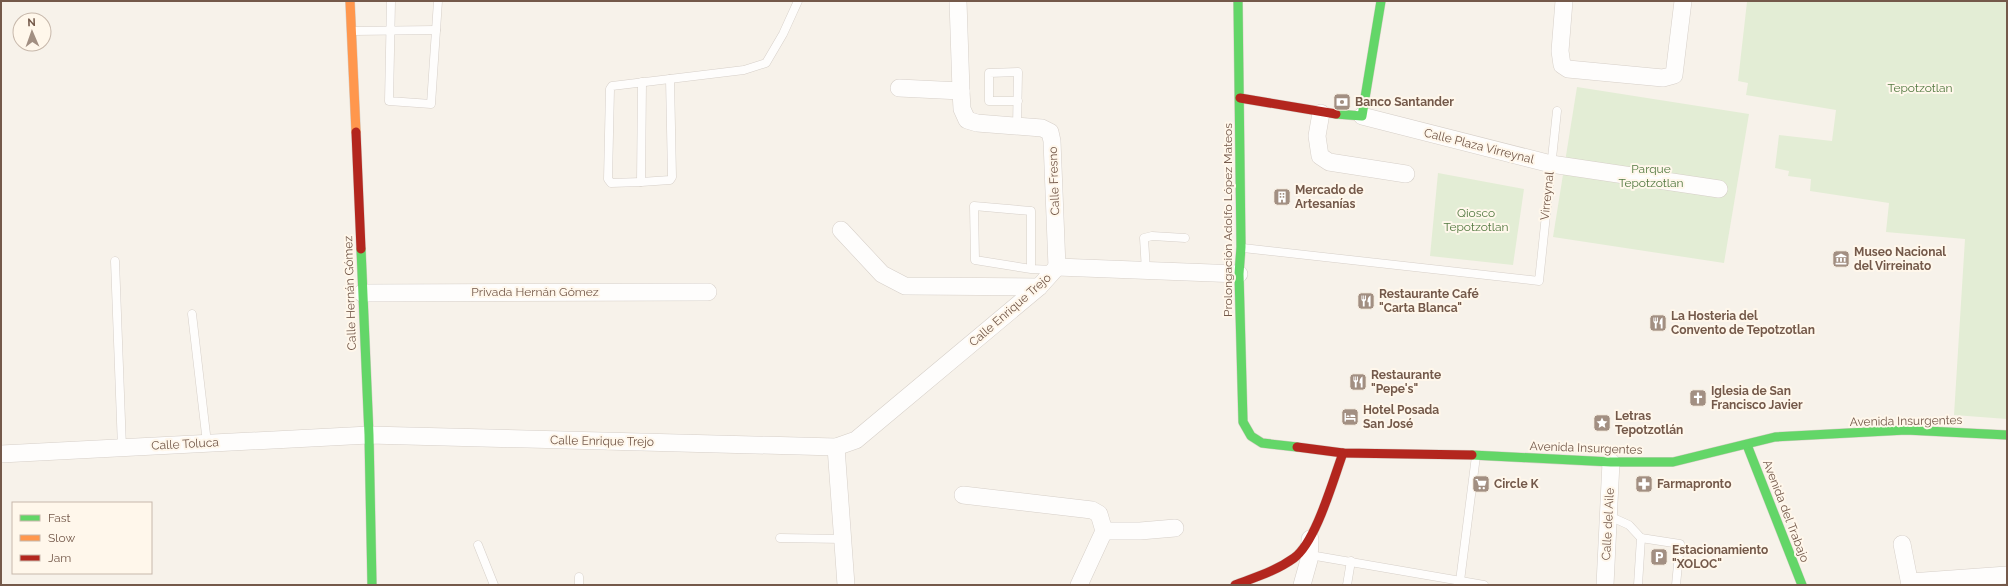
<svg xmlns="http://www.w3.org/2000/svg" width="2008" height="586" font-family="Raleway,sans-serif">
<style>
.green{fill:#e3edd5}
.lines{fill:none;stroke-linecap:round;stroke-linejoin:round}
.lane-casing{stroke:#d6cfc8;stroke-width:9}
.street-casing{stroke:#d6cfc8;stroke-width:18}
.fast-casing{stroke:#d6cec6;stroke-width:10}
.slow-casing{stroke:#d6cec6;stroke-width:10}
.jam-casing{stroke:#d6cec6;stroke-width:10}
.lane{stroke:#fefdfc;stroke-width:8}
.street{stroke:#fefdfc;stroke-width:17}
.fast{stroke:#63d668;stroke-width:9}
.slow{stroke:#ff974d;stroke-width:9}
.jam{stroke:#b3261e;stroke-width:9}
.labels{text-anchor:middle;stroke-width:4;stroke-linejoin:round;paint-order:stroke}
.park-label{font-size:12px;fill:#547a42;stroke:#fff7eb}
.poi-label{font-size:12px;font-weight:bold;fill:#74594a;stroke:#fff7eb;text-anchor:start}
.street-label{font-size:12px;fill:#74594a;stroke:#fff7eb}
</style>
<rect width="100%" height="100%" fill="#f7f2ea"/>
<g class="green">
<polygon points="1747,2 2007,2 2007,419 1954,415 1965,239 1886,232 1889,203 1810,191 1811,179 1788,176 1789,171 1775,168 1779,135 1832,141 1836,110 1746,95 1748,83 1738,81"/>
<polygon points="1577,87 1749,114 1724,263 1553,237"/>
<polygon points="1438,173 1524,189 1513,265 1430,256"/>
</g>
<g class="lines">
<defs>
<g id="lane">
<polyline points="391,1 389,101 431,104 438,1"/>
<polyline points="353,31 436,30"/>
<polyline points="642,82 641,182 670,180 672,177 670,79"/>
<polyline points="1017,127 1018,72 989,73 989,101 1018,101"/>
<polyline points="641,182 611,183 608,179 610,89 612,86 744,70 766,63 783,34 798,1"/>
<polyline points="1243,248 1539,281 1557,111"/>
<polyline points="115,261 122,448"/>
<polyline points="1031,269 1031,211 974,206 975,260 1031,269 1053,270"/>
<polyline points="1146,271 1144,238 1152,236 1185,238"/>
<polyline points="192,314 207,443"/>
<polyline points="1609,516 1629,525 1641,538 1680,544 1676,585"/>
<polyline points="780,538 843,539"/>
<polyline points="478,545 494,585"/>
<polyline points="1310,555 1484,585"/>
<polyline points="1460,581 1476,456"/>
<polyline points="579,585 579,577"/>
<polyline points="1347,585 1351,561"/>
<polyline points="1638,585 1641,538"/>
</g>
<g id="street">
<polyline points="958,1 961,91 962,109 967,120 977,123 1042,128 1050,132 1052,141 1057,267"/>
<polyline points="1564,1 1560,51 1562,65 1568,69 1663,78 1674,75 1683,1"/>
<polyline points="899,88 961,91"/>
<polyline points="1321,113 1317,136 1320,156 1329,162 1406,174"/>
<polyline points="1362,116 1551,164 1719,189"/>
<polyline points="841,230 882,274 905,286 1039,287"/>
<polyline points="1057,267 1239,274"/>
<polyline points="362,293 708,292"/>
<polyline points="836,447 846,585"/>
<polyline points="1,454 369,435 836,447 856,440 1039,287 1057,267"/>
<polyline points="963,495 1092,510 1099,514 1104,531 1079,585"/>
<polyline points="1104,531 1140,531 1175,528"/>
<polyline points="1902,544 1910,585"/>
<polyline points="1910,582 2007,575"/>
<polyline points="1302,585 1309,560 1310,539"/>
<polyline points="1605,585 1611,462"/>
</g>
<g id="fast">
<polyline points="1238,1 1241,247 1239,274 1243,422 1251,436 1262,443 1297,447"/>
<polyline points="1336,114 1362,116 1381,1"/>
<polyline points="361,249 369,435 372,585"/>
<polyline points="1747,445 1802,585"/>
<polyline points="1472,455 1611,462 1673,462 1775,437 1906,430 2007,435"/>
</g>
<polyline id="slow" points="350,1 356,132"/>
<g id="jam">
<polyline points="1240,98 1336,114"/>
<polyline points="356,132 361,249"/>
<polyline points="1297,447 1343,453 1472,455"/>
<path d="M1235,585C1256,577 1276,571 1294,558C1316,542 1333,480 1343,453"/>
</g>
</defs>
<use href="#lane" class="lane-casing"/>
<use href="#street" class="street-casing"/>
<use href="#fast" class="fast-casing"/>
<use href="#slow" class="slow-casing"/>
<use href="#jam" class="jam-casing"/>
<use href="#lane" class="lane"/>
<use href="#street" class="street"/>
<use href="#fast" class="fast"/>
<use href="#slow" class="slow"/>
<use href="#jam" class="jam"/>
</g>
<defs>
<symbol id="bank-square" viewBox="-11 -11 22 22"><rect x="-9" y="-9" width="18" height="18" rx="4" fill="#a28f82" stroke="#fff7eb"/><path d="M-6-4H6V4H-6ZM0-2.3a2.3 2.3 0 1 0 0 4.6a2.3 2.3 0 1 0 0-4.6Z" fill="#fff"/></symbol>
<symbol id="building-square" viewBox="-11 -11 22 22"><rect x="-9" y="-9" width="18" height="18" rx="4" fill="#a28f82" stroke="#fff7eb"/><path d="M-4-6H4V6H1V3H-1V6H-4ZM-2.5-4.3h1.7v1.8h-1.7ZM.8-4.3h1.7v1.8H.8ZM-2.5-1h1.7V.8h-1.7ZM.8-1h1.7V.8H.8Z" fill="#fff"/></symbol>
<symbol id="museum-square" viewBox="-11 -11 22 22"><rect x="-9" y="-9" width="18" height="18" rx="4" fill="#a28f82" stroke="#fff7eb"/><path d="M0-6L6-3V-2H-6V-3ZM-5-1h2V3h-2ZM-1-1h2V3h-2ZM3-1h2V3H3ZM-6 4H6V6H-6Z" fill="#fff"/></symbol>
<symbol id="restaurant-square" viewBox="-11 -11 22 22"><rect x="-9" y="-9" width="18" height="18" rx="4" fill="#a28f82" stroke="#fff7eb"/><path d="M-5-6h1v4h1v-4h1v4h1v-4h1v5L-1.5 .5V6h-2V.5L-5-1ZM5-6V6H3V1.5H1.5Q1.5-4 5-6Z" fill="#fff"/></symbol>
<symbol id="church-square" viewBox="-11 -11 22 22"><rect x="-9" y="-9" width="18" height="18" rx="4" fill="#a28f82" stroke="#fff7eb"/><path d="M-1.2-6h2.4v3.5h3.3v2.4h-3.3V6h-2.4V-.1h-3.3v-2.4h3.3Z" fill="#fff"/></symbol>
<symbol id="hotel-square" viewBox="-11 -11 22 22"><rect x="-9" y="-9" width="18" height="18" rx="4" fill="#a28f82" stroke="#fff7eb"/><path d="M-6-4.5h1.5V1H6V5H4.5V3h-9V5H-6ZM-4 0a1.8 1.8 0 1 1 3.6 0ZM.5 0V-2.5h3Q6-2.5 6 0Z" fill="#fff"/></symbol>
<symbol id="sight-square" viewBox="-11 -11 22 22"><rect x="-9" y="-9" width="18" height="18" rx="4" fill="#a28f82" stroke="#fff7eb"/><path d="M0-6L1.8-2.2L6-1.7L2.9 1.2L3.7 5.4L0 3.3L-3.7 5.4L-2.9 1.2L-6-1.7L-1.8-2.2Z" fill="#fff"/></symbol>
<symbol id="supermarket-square" viewBox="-11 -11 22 22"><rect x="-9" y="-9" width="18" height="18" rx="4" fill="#a28f82" stroke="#fff7eb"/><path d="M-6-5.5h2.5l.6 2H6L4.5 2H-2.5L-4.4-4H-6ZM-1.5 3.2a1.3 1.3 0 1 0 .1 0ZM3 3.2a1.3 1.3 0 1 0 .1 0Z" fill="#fff"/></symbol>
<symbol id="pharmacy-square" viewBox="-11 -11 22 22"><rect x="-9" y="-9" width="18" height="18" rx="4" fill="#a28f82" stroke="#fff7eb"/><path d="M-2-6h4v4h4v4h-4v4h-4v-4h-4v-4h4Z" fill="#fff"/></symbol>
<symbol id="parking-square" viewBox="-11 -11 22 22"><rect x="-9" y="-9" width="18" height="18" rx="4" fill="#a28f82" stroke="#fff7eb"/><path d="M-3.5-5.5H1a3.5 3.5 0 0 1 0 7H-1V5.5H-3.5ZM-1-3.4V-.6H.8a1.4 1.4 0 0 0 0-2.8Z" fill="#fff"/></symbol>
</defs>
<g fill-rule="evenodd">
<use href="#bank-square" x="1332" y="92" width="20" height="20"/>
<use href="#building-square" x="1272" y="187" width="20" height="20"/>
<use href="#museum-square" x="1831" y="249" width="20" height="20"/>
<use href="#restaurant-square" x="1356" y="291" width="20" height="20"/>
<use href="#restaurant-square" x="1648" y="313" width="20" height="20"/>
<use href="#restaurant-square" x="1348" y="372" width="20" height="20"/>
<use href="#church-square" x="1688" y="388" width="20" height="20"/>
<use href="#hotel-square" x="1340" y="407" width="20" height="20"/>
<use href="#sight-square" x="1592" y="413" width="20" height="20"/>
<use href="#supermarket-square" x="1471" y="474" width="20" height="20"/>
<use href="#pharmacy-square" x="1634" y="474" width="20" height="20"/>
<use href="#parking-square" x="1649" y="547" width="20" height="20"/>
</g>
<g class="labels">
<g class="park-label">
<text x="1920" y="92">Tepotzotlan</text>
<text x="1651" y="173">Parque<tspan x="1651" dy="14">Tepotzotlan</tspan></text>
<text x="1476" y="217">Qiosco<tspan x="1476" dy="14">Tepotzotlan</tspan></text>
</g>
<g class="poi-label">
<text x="1355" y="106">Banco Santander</text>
<text x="1295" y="194">Mercado de<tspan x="1295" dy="14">Artesanías</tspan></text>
<text x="1854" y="256">Museo Nacional<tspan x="1854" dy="14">del Virreinato</tspan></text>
<text x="1379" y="298">Restaurante Café<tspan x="1379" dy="14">"Carta Blanca"</tspan></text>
<text x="1671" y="320">La Hosteria del<tspan x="1671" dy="14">Convento de Tepotzotlan</tspan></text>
<text x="1371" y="379">Restaurante<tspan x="1371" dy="14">"Pepe's"</tspan></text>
<text x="1711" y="395">Iglesia de San<tspan x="1711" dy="14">Francisco Javier</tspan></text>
<text x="1363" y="414">Hotel Posada<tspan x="1363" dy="14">San José</tspan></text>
<text x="1615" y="420">Letras<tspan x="1615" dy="14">Tepotzotlán</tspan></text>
<text x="1494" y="488">Circle K</text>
<text x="1657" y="488">Farmapronto</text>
<text x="1672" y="554">Estacionamiento<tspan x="1672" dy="14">"XOLOC"</tspan></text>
</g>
<g class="street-label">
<text transform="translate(1479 146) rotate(14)" y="4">Calle Plaza Virreynal</text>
<text transform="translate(1054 181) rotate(-92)" y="4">Calle Fresno</text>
<text transform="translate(1547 196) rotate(-84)" y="4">Virreynal</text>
<text transform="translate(1228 220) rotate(-90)" y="4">Prolongación Adolfo López Mateos</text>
<text x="535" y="296">Privada Hernán Gómez</text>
<text transform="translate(350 293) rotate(-92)" y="4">Calle Hernán Gómez</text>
<text transform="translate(1010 310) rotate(-41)" y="4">Calle Enrique Trejo</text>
<text transform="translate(1906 421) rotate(-1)" y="4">Avenida Insurgentes</text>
<text transform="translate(602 441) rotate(1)" y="4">Calle Enrique Trejo</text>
<text transform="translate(185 444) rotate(-3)" y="4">Calle Toluca</text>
<text transform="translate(1586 448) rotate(2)" y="4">Avenida Insurgentes</text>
<text transform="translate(1786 511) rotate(69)" y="4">Avenida del Trabajo</text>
<text transform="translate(1608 524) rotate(-87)" y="4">Calle del Aile</text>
</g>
</g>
<rect width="2008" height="586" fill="none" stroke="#74594a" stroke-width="4"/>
<rect x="12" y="502" width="140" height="72" fill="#fff7eb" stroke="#c7b8ab"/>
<rect x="20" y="515" width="20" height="6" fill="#63d668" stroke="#c7b8ab"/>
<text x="48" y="522" font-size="12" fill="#74594a">Fast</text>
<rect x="20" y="535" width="20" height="6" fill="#ff974d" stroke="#c7b8ab"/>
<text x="48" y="542" font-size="12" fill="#74594a">Slow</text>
<rect x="20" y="555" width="20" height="6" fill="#b3261e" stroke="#c7b8ab"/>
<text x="48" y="562" font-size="12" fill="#74594a">Jam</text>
<g transform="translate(32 32) rotate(358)"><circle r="19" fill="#fff7eb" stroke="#c7b8ab"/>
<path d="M0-3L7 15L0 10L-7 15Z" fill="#a28f82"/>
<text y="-6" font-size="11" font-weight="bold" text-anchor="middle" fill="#74594a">N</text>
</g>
</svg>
